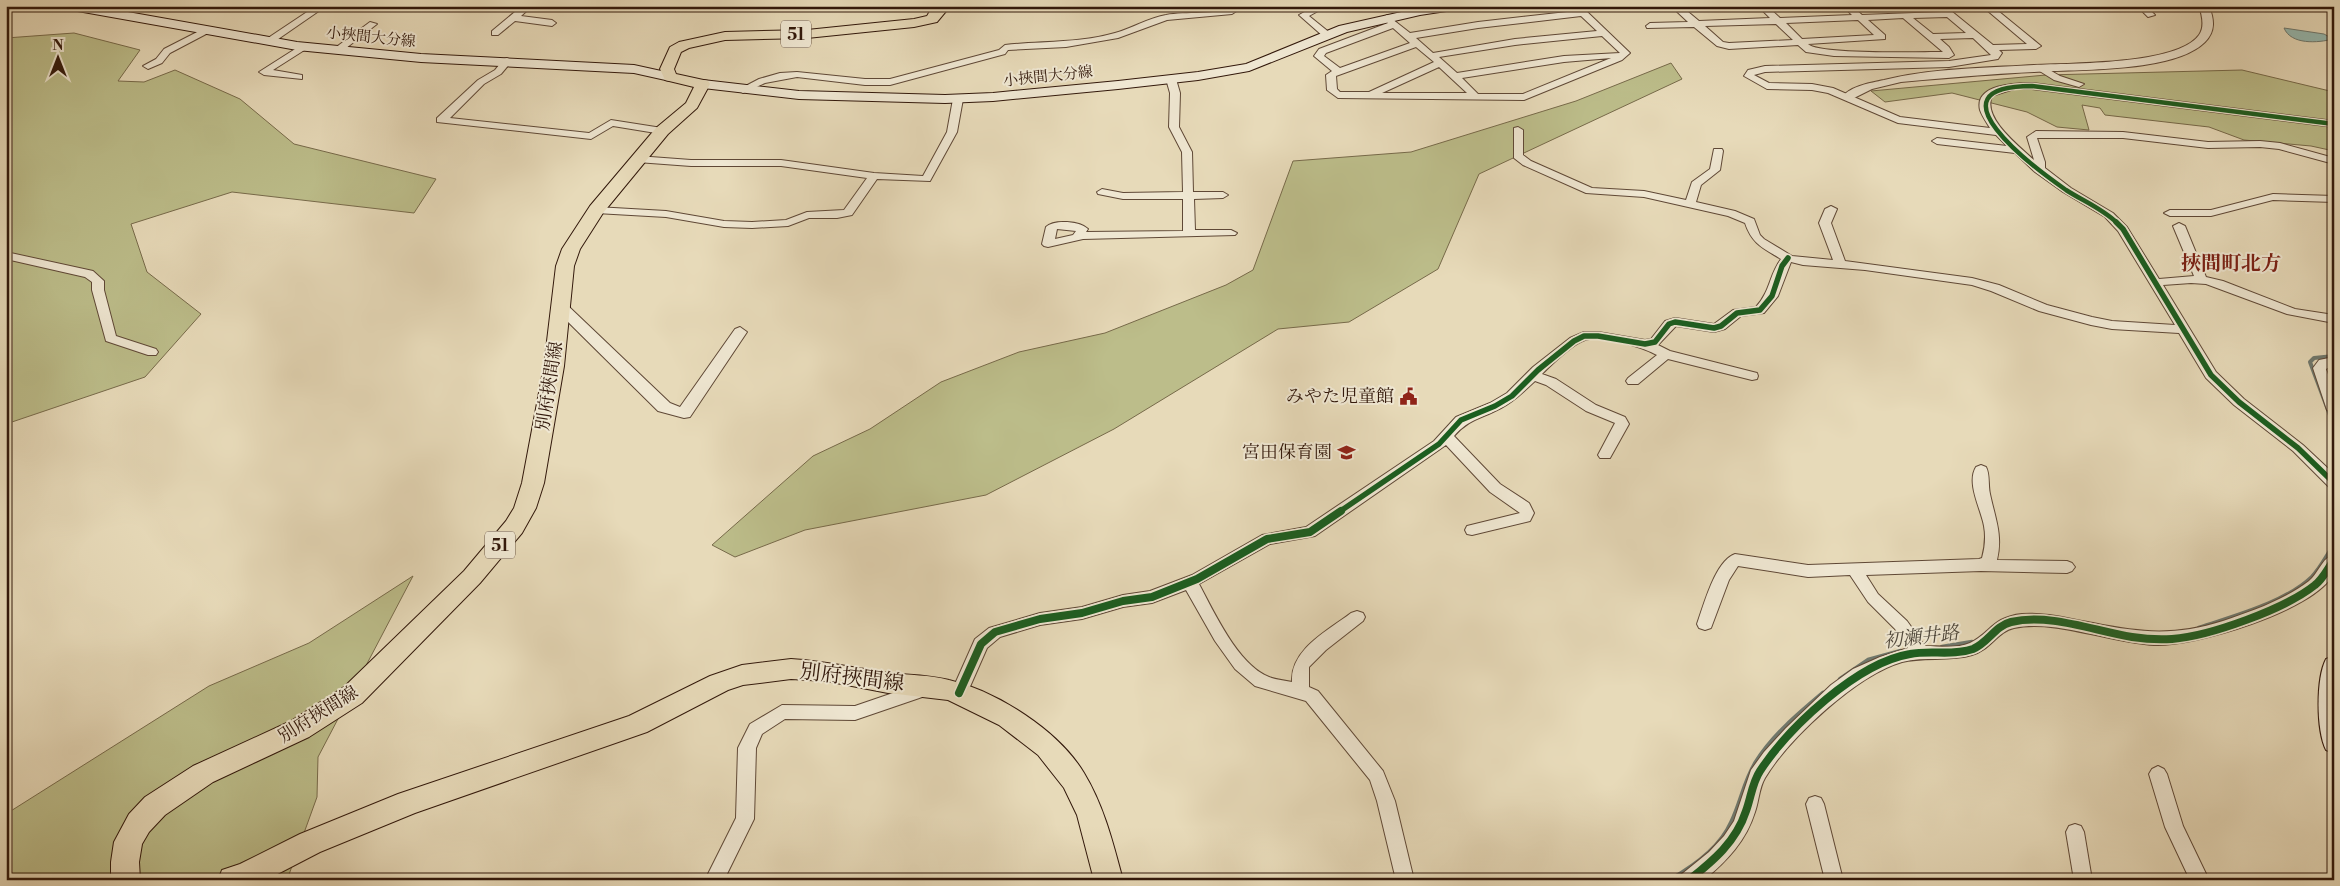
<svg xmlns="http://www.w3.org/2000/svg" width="2340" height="886" font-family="'Libre Bodoni','Noto Serif JP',serif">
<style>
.green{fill:#bcbd8a;stroke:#776a4a}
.water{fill:#97bab1;stroke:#6f796f}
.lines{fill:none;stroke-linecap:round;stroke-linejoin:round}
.stream-far1{stroke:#6f796f;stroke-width:4}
.stream{stroke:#6f796f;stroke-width:4.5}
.minor-casing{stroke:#5f4836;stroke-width:2}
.tertiary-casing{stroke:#5f4836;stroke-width:2}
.secondary-casing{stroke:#32180b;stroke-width:2}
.primary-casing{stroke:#32180b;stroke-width:2}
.minor{fill:#efe7d2;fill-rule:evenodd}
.tertiary{fill:#efe7d2;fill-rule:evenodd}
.secondary{fill:#efe7d2;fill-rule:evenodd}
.primary{fill:#e7dab9;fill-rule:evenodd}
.cycleway-far2-casing{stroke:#efe7d2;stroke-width:7}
.cycleway-far1-casing{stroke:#efe7d2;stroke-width:9}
.cycleway-casing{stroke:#efe7d2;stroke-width:11}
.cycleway-far2{stroke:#1b5e20;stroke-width:4.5}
.cycleway-far1{stroke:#1b5e20;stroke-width:5.5}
.cycleway{stroke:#1b5e20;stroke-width:8}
.labels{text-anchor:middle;stroke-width:4;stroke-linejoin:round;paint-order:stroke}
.far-street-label{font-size:15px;fill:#32180b;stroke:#efe7d2}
.shield{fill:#efe7d2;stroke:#6b5647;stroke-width:1}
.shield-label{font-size:16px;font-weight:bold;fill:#32180b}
.street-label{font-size:18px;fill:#32180b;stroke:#efe7d2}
.poi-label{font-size:18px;fill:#32180b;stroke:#efe7d2;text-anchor:end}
.water-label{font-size:19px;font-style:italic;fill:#50493d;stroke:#efe7d2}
.quarter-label{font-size:20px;font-weight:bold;fill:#7a1f14;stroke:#efe7d2}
.near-street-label{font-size:21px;fill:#32180b;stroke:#efe7d2}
</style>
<rect width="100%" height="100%" fill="#e7dab9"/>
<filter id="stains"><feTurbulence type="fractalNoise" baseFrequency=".004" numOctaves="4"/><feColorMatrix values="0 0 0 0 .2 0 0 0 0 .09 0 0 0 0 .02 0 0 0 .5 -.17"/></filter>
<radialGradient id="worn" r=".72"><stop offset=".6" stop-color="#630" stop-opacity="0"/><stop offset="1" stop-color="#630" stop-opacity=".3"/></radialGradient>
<g class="green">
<polygon points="74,33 140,50 118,81 144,82 175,70 240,99 294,144 436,179 414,213 232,192 131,224 147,272 201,314 145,377 6,424 6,38"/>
<polygon points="1671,63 1682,79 1479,174 1438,269 1349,322 1278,329 1114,429 986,495 805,530 735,557 712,545 813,456 870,429 941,382 1019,352 1105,333 1226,285 1253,270 1293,161 1411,152 1576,101"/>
<polygon points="2242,70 2334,92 2334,151 2311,146 2244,140 2209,127 2105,115 2100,108 2082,105 2089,130 2057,127 2027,112 1952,93 1885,102 1871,91 2046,75"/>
<polygon points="413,576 318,757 317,797 287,880 6,880 6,814 209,686 309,643"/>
</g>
<path class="water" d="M2284,28L2324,34L2333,39C2318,43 2291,45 2284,28Z"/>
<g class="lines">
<polyline class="stream-far1" points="2334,356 2314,358 2310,362 2334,426"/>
<g class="stream">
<path d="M2199,628C2234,616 2285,603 2312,577C2321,568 2327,555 2334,545"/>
<polyline points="1942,647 1972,642"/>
<polyline points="1840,679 1868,660 1901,651"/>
<path d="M1670,880C1693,867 1720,848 1731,823C1741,803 1744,781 1756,762C1773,735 1798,714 1823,693"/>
</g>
<defs>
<g id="minor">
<polygon points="316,6 326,6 271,44 265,44 265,40"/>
<polygon points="522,6 532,6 521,16 552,20 556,23 552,26 515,21 498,35 492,35 492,31"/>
<path d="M1234,6H1244L1232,14L1167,20L1118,38L1066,47L1008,50L1005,54L890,85H865L797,77L765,83L743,93L738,90L759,79L780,73L797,72L865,79H890L999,50L1005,45C1042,41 1080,43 1115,33C1133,28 1148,18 1166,15C1185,11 1217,16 1234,6Z"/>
<polygon points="1315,6 1327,6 1309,16 1330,33 1330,37 1324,37 1299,15"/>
<path d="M1572,6H1581L1630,53L1622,60L1524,100L1338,98L1327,90L1326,75L1332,71L1314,56L1319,49L1388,23L1383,18L1387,15L1410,33L1478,22L1576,11ZM1581,16L1597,31L1515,39L1433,53L1416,38L1478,28ZM1393,28L1410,43L1340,68L1324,56L1326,53ZM1602,36L1620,53L1564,56L1457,73L1439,57L1515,45ZM1416,47L1434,62L1369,92H1340L1337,89L1336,76ZM1611,58L1523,94H1478L1462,78L1564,62ZM1439,67L1467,93H1382Z"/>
<path d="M1671,6H1681L1699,21L1770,18L1758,6H1767L1780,18L1852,15L1843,6H1852L1862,15L1941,12L1935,6H1945L1993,45L2027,44L1982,6H1992L2041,46L2036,49L1999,50L2002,53L1998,59L1949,67L1765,72L1754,75L1769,83L1812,84L1833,88L1900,117L1990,128C1987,123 1982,116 1980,110C1974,84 2016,83 2032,83L2334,121V127L2032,89H2014L1992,96C1982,118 2019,146 2034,160L2027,137L2036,131L2123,132L2208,142L2260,141L2280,143L2334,158V164L2279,149L2260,147L2208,148L2123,138H2037L2045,162V168L2071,188L2113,213L2127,227L2159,279L2194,276L2173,226L2179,223L2185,226L2206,277L2223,281L2295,309L2334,315V323L2287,314L2206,284L2191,283L2163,285L2216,372L2244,399L2303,445L2334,474V488L2329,487L2293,451L2234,405L2206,378L2179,333L2112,329L2091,325L2039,311L1991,291L1972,285L1865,270L1803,265L1791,262L1778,296L1764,313L1741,316L1725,329L1714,332L1676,326L1658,345L1670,351L1757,373L1758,376L1757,379L1752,380L1668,359L1638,384H1628L1626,381L1628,378L1657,355C1642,347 1602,335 1585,340C1572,344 1552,364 1542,374L1556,379L1596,405L1625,417L1629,424L1610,458H1600L1598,455L1615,423L1586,411L1546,385L1535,381C1524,391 1515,401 1501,408C1481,419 1470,418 1454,436L1500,484L1529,503L1534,513L1530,521L1472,535L1467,534L1465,530L1467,526L1520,513L1490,492L1446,445L1315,536L1270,544L1199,584C1214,612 1238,665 1269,677C1276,680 1284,680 1292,682C1290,649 1329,630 1351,613L1357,611L1363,613L1365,617L1363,621L1326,650L1309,667V687L1318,691L1383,771L1395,801L1414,880H1396L1377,801L1370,780L1306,701L1255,686L1235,669L1215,641L1186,590L1152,603L1123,607L1082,619L1040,625L1000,637L987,648L965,698L959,700L953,698L951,693L975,639L989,628L1040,613L1082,607L1123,595L1150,591L1192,575L1262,535L1306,527L1434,441L1456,417L1490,403L1507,393L1533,367L1570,338L1584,332H1598L1645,340L1651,339L1665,321L1675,318L1714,324L1733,310L1756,307C1771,290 1769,275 1781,259C1763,248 1752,244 1745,223L1728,216L1644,197L1586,193L1523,165L1514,158V128L1518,127L1523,130V155L1531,161L1592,188L1644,191L1686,200L1692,182L1710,169L1714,149H1722L1723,151L1720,170L1701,185L1696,202L1735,211L1754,219L1760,235L1764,239L1792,256L1833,260L1819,223L1825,209L1831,206L1837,209L1831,223L1845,261L1972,278L1999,285L2047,305L2092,317L2112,321L2175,325L2118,231L2105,217L2063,192L2035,172L2015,153L1937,144L1932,141L1937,138L2007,146L1996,135L1898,123L1828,93L1812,90L1767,89L1744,76L1748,70L1765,66L1949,61L1991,55L1973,38L1940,39L1949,47L1954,55L1949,58L1834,56L1806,52L1798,45L1729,49L1717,46L1694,27L1647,28L1646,26L1650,23L1688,22ZM1947,17L1966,33L1933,34L1913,18ZM1903,18L1943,52C1921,52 1819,55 1808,44L1885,39V35L1868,20ZM1858,20L1874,35L1802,39L1786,23ZM1776,24L1793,40L1729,43L1723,42L1705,26Z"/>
<polygon points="2137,6 2146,6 2155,15 2148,17"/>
<polygon points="2325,6 2334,6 2334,10 2326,8"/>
<polygon points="370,22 377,24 341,52 335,52 335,48"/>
<polygon points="205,28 210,31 208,33 170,53 162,63 148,69 143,66 156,59 164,49"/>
<polygon points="303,44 306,45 306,49 273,70 302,75 302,79 264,75 259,72"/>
<polygon points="507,58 512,61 501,74 484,84 450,118 589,133 611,120 662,128 667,131 662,134 613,126 591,139 437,122 437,118 478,80 495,70 504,59"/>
<polygon points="2041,65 2060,76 2084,84 2079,87 2054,80 2038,70 2038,66"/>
<path d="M1171,76L1176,79L1180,93L1179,127L1192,152L1193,192H1223L1228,195L1223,198L1194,199L1195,230H1231L1237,233L1235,235L1083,239L1048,247L1044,246L1042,244L1046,227C1054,219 1080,221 1088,229L1086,232L1183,231V199H1123L1098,194L1097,192L1102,189L1123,193L1183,192L1182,152L1169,127L1170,93L1166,79ZM1057,229L1076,231L1073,235L1055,239Z"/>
<polygon points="958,96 963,99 957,132 930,181 877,179 852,215 837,218 809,218 788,226 752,228 724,227 666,217 596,213 590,210 596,207 666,211 724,221 752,222 786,220 807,212 844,210 867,178 781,166 691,166 637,162 632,159 637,156 691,160 781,160 874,173 923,176 947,132 953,99"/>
<polygon points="2273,194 2334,196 2334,202 2273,200 2211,216 2170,216 2164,213 2170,210 2211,210"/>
<polygon points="6,252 93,271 104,281 104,290 116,336 156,349 158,352 156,355 148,355 106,341 92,290 92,282 85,277 6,259"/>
<polygon points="2334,357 2334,365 2326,369 2334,391 2334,414 2327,410 2313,368 2319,360"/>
<path d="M1981,465L1986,467C1990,474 1988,485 1990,494C1995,518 2003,535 1997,560L2067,561L2072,563L2075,567L2072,571L2067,573L1981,571L1866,575L1878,594L1907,621L1925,646C1939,646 1957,649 1970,643C1991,633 1992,617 2022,614C2045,612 2070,619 2093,623C2141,633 2176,636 2223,621C2252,611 2284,600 2309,581C2318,574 2322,558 2334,554C2334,560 2335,569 2333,574C2315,611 2193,647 2154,645C2111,643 2055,619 2014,628C1998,631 1989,651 1972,655C1949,662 1925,656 1902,662C1857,675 1789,738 1765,778C1759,788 1759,801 1755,812C1746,841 1727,861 1704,880H1680L1682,874L1709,852L1724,836L1734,821L1751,770L1764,752L1786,728L1831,685L1853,669L1880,657L1908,648L1895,629L1868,602L1850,575L1808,577L1738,566L1729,580L1711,628L1705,630L1699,628L1697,624C1704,605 1715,561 1735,554L1808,565L1979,559L1982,558C1985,547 1986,537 1984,526C1981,509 1966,483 1976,467Z"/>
<polygon points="925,682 931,684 933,689 931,694 855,720 785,719 762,734 756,748 754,819 724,880 705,880 736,818 738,748 750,724 782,705 855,706"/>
<polygon points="2158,766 2164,769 2167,774 2183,826 2209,880 2190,880 2165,827 2149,774 2152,769"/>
<polygon points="1815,796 1821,798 1824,804 1843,880 1825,880 1806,804 1809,798"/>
<polygon points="2075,824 2081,826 2084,832 2092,880 2074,880 2066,832 2069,826"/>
</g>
<g id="tertiary">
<path d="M2199,6H2209C2214,19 2216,31 2205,42C2174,73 2077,69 2034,72C1990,74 1945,78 1901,82L1872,89L1852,99H1844L1842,97C1851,86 1870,83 1884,80C1932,68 1985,68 2034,65C2070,63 2178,65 2199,35C2205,27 2202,15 2199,6Z"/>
<polygon points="560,302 565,303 670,403 680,407 735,329 740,327 747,332 690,417 684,418 658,411 555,309 553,306"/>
</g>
<g id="secondary">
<polygon points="66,6 94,6 297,42 421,54 634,65 675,74 676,77 670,81 634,73 421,62 297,50 72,10"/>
<polygon points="1428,6 1459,6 1453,10 1420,15 1347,32 1249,71 1198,80 1118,89 993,101 945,103 799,99 703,88 696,84 703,80 799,91 945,95 993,93 1118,81 1198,72 1246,64 1339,26"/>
<path d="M2334,656V753L2326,750C2316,730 2316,678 2326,659Z"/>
</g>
<g id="primary">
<polygon points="933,6 947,6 947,10 937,22 914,27 807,38 725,40 689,48 681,52 674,69 676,74 708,81 710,84 697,108 668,134 603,213 580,249 574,266 564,366 544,483 536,508 522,533 480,583 362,703 309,737 213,782 165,815 149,832 142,844 139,862 140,880 111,880 111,862 114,842 129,814 145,797 193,766 291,721 344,687 464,571 506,521 514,508 522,483 544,366 556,266 562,249 590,206 656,128 686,103 694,87 665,80 660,69 670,47 679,42 725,32 807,30 914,19 927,16"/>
<path d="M791,659C824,661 856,668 889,673C909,675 930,675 949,680C997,691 1059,731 1084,773C1104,806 1113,843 1123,880H1094L1077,815L1064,788L1038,755L999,725L948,700L888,693L826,681L791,679L743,685L728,690L647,732L415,813L320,852L266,880H218L222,870L240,864L300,834L398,794L629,716L710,676L742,665Z"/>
</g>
</defs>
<use href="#minor" class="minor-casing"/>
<use href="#tertiary" class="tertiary-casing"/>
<use href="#secondary" class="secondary-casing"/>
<use href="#primary" class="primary-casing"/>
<use href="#minor" class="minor"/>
<use href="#tertiary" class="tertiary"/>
<use href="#secondary" class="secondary"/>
<use href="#primary" class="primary"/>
<defs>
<path id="cycleway-far2" d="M2117,223C2103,209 2083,201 2066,190C2033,167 1925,86 2032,86L2334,124"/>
<g id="cycleway-far1">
<polyline points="2116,222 2123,229 2211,375 2239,402 2298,448 2334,483"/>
<polyline points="1339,512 1439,444 1461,420 1495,406 1512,396 1538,370 1574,341 1584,336 1598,336 1645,344 1655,342 1669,324 1675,322 1714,328 1721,326 1737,313 1760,310 1772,296 1782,266 1788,258"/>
</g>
<g id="cycleway">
<polyline points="959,693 981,644 995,632 1040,619 1082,613 1123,601 1152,597 1197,579 1267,539 1310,532 1341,511"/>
<path d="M1689,880C1713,861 1736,842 1746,811C1751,798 1752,783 1760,771C1789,727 1857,663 1910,654C1930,650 1953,656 1973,649C1988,643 1995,626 2011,622C2050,613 2094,631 2132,637C2145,639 2158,640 2172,639C2210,636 2285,609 2315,585C2323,579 2328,568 2334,560"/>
</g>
</defs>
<use href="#cycleway-far2" class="cycleway-far2-casing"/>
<use href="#cycleway-far1" class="cycleway-far1-casing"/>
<use href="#cycleway" class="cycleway-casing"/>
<use href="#cycleway-far2" class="cycleway-far2"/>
<use href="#cycleway-far1" class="cycleway-far1"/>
<use href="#cycleway" class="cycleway"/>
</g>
<defs>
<symbol id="civic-bare" viewBox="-9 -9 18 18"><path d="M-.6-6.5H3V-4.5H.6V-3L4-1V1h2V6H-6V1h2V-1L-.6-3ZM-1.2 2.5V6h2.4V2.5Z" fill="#8f2418" stroke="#efe7d2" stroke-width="2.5" paint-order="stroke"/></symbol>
<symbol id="school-bare" viewBox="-9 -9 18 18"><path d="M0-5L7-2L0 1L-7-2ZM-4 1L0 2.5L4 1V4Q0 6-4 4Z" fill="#8f2418" stroke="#efe7d2" stroke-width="2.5" paint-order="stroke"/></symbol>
</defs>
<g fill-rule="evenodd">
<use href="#civic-bare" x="1396" y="384" width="25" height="25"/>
<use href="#school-bare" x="1334" y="440" width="25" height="25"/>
</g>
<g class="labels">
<g class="far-street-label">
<text transform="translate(371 37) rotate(6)" y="5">小挾間大分線</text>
<text transform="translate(1048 76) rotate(-6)" y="5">小挾間大分線</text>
</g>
<g class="shield">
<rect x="781" y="20.5" width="30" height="27" rx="4"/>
<rect x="485" y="531.5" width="30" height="27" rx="4"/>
</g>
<g class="shield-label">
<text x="796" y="40">51</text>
<text x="500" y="551">51</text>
</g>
<g class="street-label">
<text transform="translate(549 386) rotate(-81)" y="6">別府挾間線</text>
<text transform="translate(318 714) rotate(-32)" y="6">別府挾間線</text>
</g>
<g class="poi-label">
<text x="1394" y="402">みやた児童館</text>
<text x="1332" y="458">宮田保育園</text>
</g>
<g class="water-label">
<text transform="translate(1921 636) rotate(-7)" y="7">初瀬井路</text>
</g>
<g class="quarter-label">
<text x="2231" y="270">挾間町北方</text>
</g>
<g class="near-street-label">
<text transform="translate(852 677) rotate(7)" y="7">別府挾間線</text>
</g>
</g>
<rect width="2340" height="886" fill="none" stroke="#e7dab9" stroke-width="25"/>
<rect x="8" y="8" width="2325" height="871" fill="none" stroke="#32180b" stroke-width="2.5"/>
<rect x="12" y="12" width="2315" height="861" fill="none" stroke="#32180b"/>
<g transform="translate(58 58)" stroke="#efe7d2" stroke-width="4" paint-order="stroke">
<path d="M0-4L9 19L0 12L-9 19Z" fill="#32180b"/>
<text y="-8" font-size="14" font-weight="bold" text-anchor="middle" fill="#32180b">N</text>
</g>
<rect width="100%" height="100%" filter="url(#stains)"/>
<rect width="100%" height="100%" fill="url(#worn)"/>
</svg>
